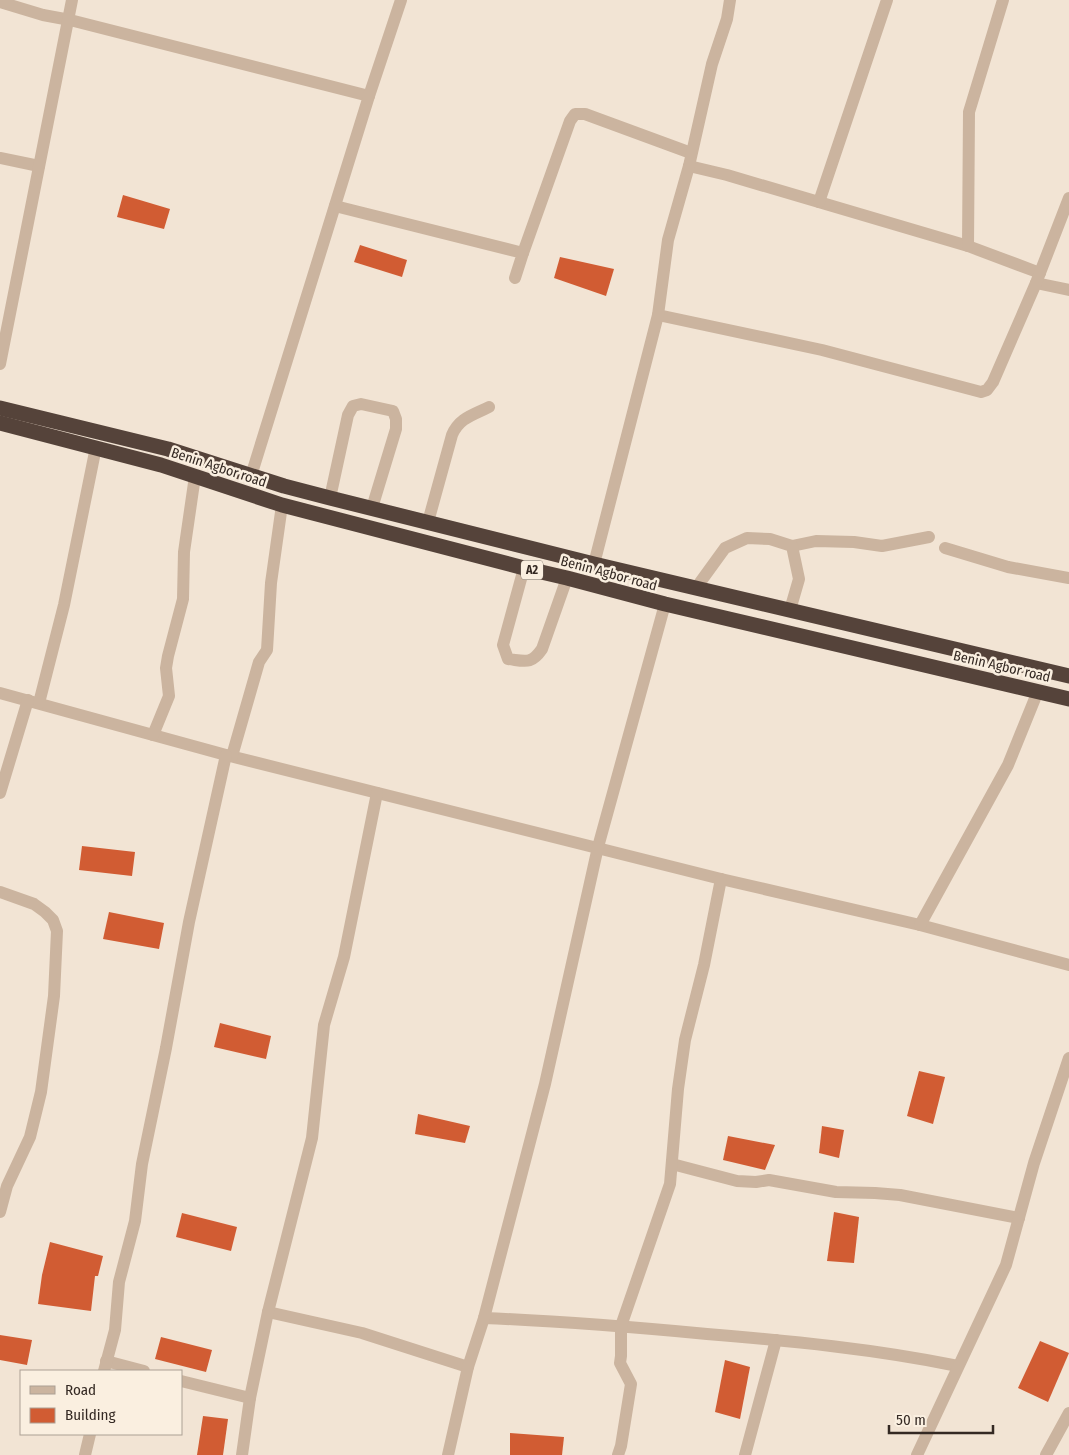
<svg xmlns="http://www.w3.org/2000/svg" width="1069" height="1455" font-family="'Fira Sans Condensed',sans-serif">
<style>
.building{fill:#d15c33}
.lines{fill:none;stroke-linecap:round;stroke-linejoin:round}
.minor{stroke:#cbb49f;stroke-width:12}
.highway{stroke:#55433a;stroke-width:15}
.labels{text-anchor:middle;stroke-width:5;stroke-linejoin:round;paint-order:stroke}
.shield{fill:#faefe0;stroke:#6f645c;stroke-width:1}
.shield-label{font-size:12px;font-weight:bold;fill:#342923}
.street-label{font-size:14px;fill:#342923;stroke:#faefe0}
</style>
<rect width="100%" height="100%" fill="#f2e4d4"/>
<g class="building">
<polygon points="123,195 170,209 164,229 117,217"/>
<polygon points="360,245 407,260 402,277 354,262"/>
<polygon points="560,257 614,269 606,296 554,278"/>
<polygon points="82,846 135,852 132,876 79,870"/>
<polygon points="109,912 164,923 159,949 103,939"/>
<polygon points="220,1023 271,1036 266,1059 214,1047"/>
<polygon points="919,1071 945,1077 933,1124 907,1116"/>
<polygon points="418,1114 470,1126 465,1143 415,1134"/>
<polygon points="822,1126 844,1130 839,1158 819,1153"/>
<polygon points="728,1136 775,1145 765,1170 723,1160"/>
<polygon points="834,1212 859,1217 854,1263 827,1261"/>
<polygon points="182,1213 237,1227 231,1251 176,1237"/>
<polygon points="50,1242 103,1256 98,1276 95,1276 91,1311 38,1304 42,1275"/>
<polygon points="0,1335 32,1340 27,1365 0,1360"/>
<polygon points="161,1337 212,1350 206,1372 155,1359"/>
<polygon points="1040,1341 1069,1353 1048,1402 1018,1388"/>
<polygon points="725,1360 750,1367 740,1419 715,1412"/>
<polygon points="203,1416 228,1419 223,1455 197,1455"/>
<polygon points="510,1433 564,1437 562,1455 510,1455"/>
</g>
<g class="lines">
<g class="minor">
<polyline points="0,2 43,15 70,20 369,96"/>
<polyline points="0,158 39,166"/>
<polyline points="689,166 727,175 968,246 1040,273"/>
<polyline points="819,202 887,0"/>
<polyline points="335,206 523,253 515,278"/>
<polyline points="968,246 969,112 1003,0"/>
<polyline points="523,253 570,121 575,114 585,114 691,153"/>
<polyline points="1036,283 1069,290"/>
<polyline points="658,315 822,350 981,392 987,390 993,382 1036,283 1069,198"/>
<polyline points="0,364 72,0"/>
<polyline points="251,476 369,96 401,0"/>
<polyline points="330,498 348,415 353,406 361,404 393,411 396,419 396,429 372,508"/>
<path d="M428,522L452,435C459,418 473,415 489,407"/>
<polyline points="792,546 816,541 854,542 882,546 929,537"/>
<polyline points="945,548 1008,567 1069,578"/>
<polyline points="594,564 658,315 668,240 689,166 712,64 727,19 730,0"/>
<path d="M524,568L503,645L508,659C525,661 531,665 542,649L567,578"/>
<polyline points="696,588 725,548 747,538 770,539 792,546 799,579 790,610"/>
<polyline points="0,693 226,755 721,879 920,925 1069,965"/>
<polyline points="39,703 64,605 96,447"/>
<polyline points="153,735 169,696 166,668 168,656 183,599 184,552 195,476"/>
<polyline points="232,756 259,662 267,650 271,583 282,505"/>
<polyline points="0,793 28,700"/>
<polyline points="0,892 34,904 45,912 53,920 57,931 54,996 41,1092 30,1137 7,1186 0,1212"/>
<polyline points="920,925 1008,765 1038,691"/>
<polyline points="672,1164 737,1181 756,1182 769,1180 836,1192 875,1193 900,1195 1019,1218"/>
<polyline points="268,1312 362,1333 468,1367"/>
<path d="M484,1318C558,1321 632,1327 707,1334C791,1341 875,1349 958,1366"/>
<polyline points="106,1361 144,1371"/>
<polyline points="104,1371 115,1330 119,1282 135,1221 142,1164 166,1048 189,922 226,755"/>
<polyline points="181,1381 250,1398"/>
<polyline points="85,1455 90,1434"/>
<polyline points="242,1455 250,1398 268,1312 312,1138 324,1025 344,957 377,793"/>
<polyline points="448,1455 468,1367 484,1318 545,1084 598,847 665,604"/>
<polyline points="618,1455 621,1446 631,1384 620,1363 621,1356 621,1326 670,1184 678,1089 685,1040 704,965 721,879"/>
<polyline points="745,1455 776,1340"/>
<polyline points="917,1455 1006,1265 1034,1163 1069,1058"/>
<polyline points="1046,1455 1069,1413"/>
</g>
<g class="highway">
<polyline points="0,408 168,449 284,486 330,498 594,564 1069,676"/>
<polyline points="0,423 161,465 282,505 524,568 567,578 665,604 1069,699"/>
</g>
</g>
<g class="labels">
<rect class="shield" x="521" y="560.5" width="22" height="19" rx="4"/>
<g class="shield-label">
<text x="532" y="574">A2</text>
</g>
<g class="street-label">
<text transform="translate(219 467) rotate(18)" y="5">Benin Agbor road</text>
<text transform="translate(609 573) rotate(15)" y="5">Benin Agbor road</text>
<text transform="translate(1002 666) rotate(13)" y="5">Benin Agbor road</text>
</g>
</g>
<rect x="20" y="1370" width="162" height="65" fill="#faefe0" stroke="#aba094"/>
<rect x="30" y="1386" width="25" height="8" fill="#cbb49f" stroke="#aba094"/>
<text x="65" y="1395" font-size="15" fill="#342923">Road</text>
<rect x="30" y="1408" width="25" height="15" fill="#d15c33" stroke="#aba094"/>
<text x="65" y="1420" font-size="15" fill="#342923">Building</text>
<path d="M889 1425v8h104v-8" fill="none" stroke="#342923" stroke-width="2.5"/>
<text x="896" y="1425" font-size="15" fill="#342923" stroke="#faefe0" stroke-width="4" paint-order="stroke">50 m</text>
</svg>
